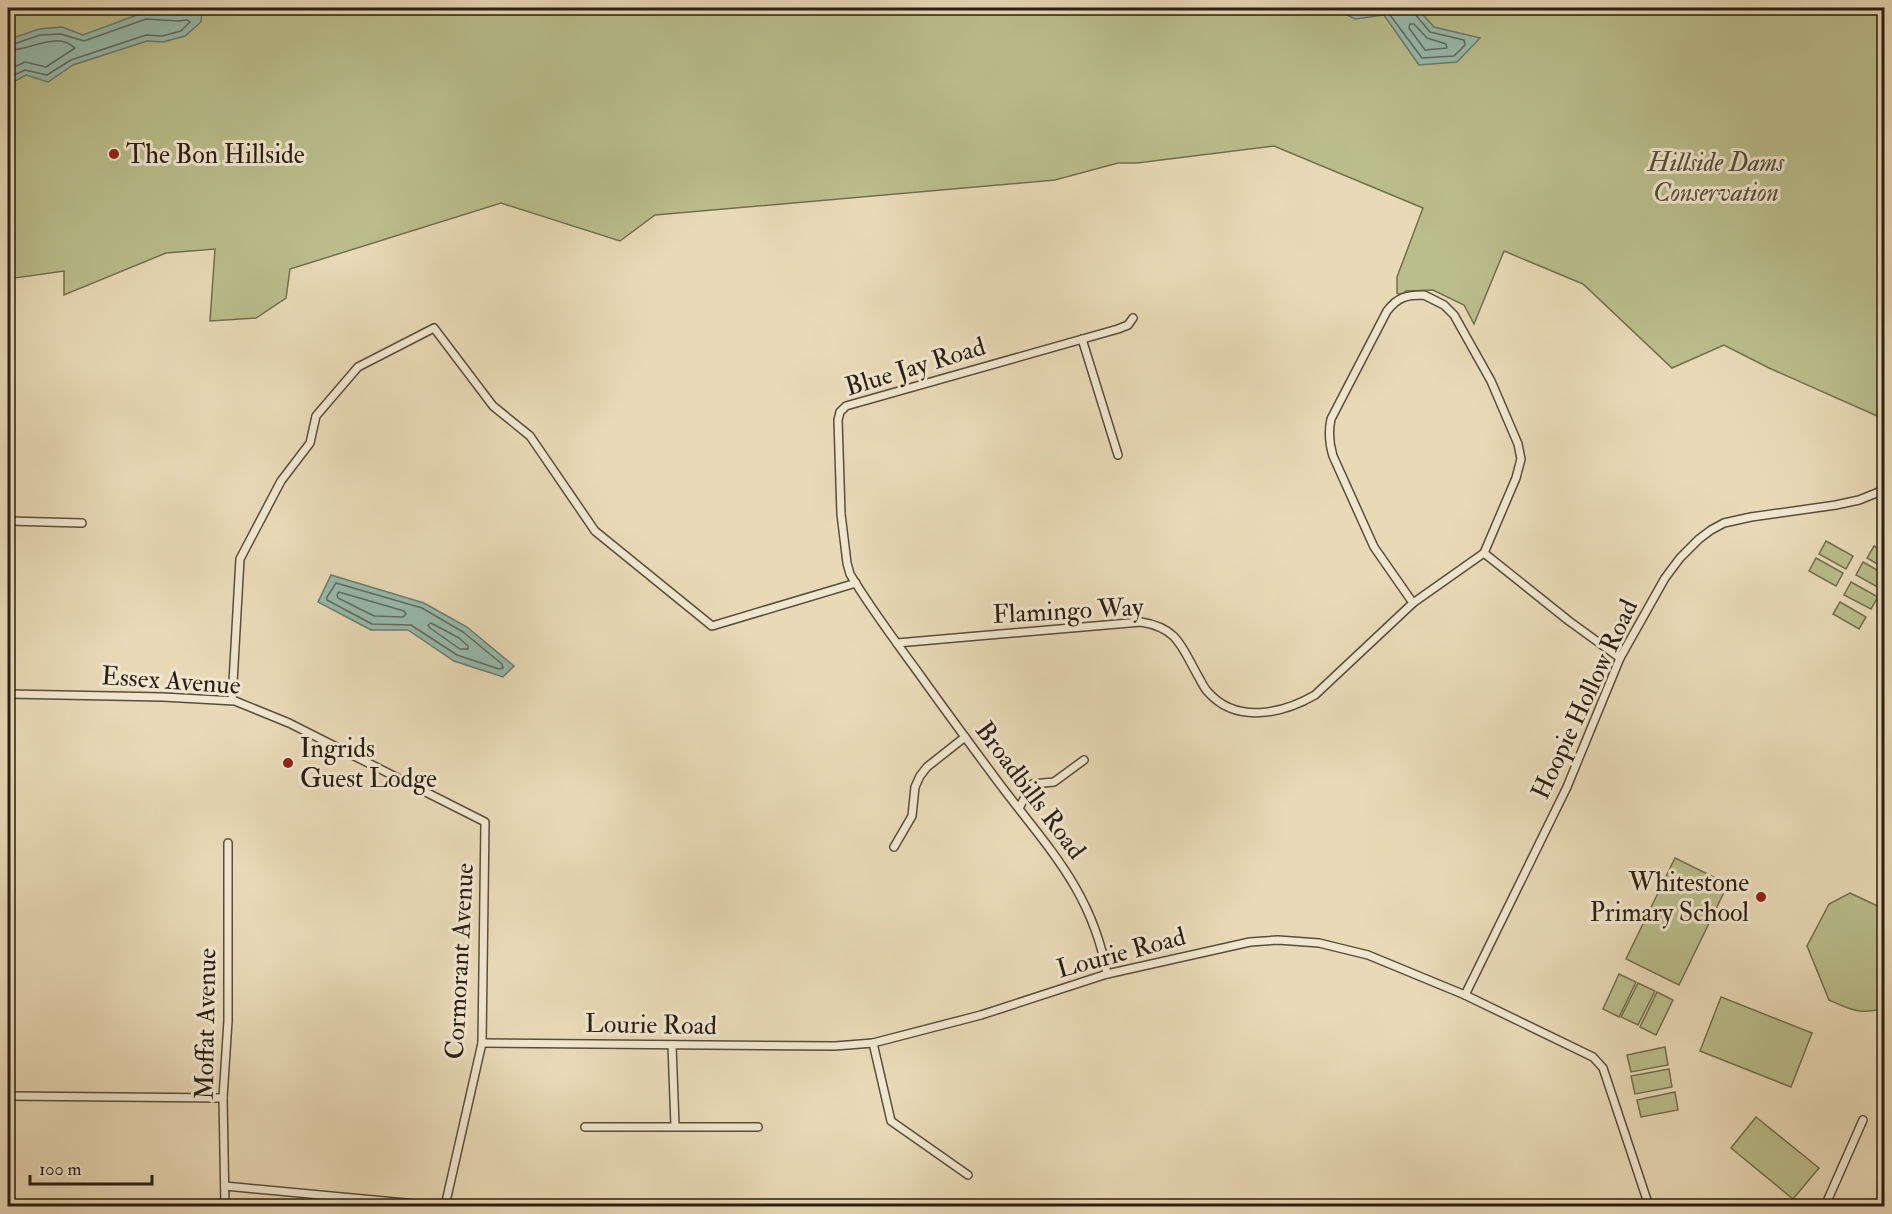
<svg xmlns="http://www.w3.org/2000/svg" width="1892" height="1214" font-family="'IM FELL Double Pica',serif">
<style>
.green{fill:#babe8c;stroke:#726e50;stroke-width:1.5}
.water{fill:#97bbad;stroke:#6b7c6f;stroke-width:1.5}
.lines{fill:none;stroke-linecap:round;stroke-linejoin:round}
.shore{stroke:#606c60;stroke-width:1.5}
.street-casing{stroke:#594d3c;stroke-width:10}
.street{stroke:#f1e7d0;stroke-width:7}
.poi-dot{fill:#8f2418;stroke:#f1e7d0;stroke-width:2}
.labels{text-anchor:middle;stroke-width:6;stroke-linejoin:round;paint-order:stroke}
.poi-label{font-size:26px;fill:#291e13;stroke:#f1e7d0;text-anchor:start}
.park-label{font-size:26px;font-style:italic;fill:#544e37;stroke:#f1e7d0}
.street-label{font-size:26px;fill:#291e13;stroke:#f1e7d0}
</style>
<rect width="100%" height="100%" fill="#e9dab7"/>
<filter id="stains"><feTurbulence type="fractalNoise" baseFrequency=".00333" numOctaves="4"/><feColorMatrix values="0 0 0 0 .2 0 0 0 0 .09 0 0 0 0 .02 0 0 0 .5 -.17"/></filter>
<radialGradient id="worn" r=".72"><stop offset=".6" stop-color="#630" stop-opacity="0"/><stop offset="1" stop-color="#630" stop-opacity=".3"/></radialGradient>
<g class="green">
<polygon points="8,8 1884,8 1884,419 1769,368 1724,345 1672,368 1583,284 1504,251 1474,324 1464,305 1433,290 1406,291 1401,295 1397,293 1397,277 1423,208 1274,146 1137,163 1118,163 1055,180 655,215 620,241 501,203 290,269 286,298 256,318 210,321 215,249 166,253 64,295 64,271 8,279"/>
<polygon points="1826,541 1853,556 1846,569 1819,554"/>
<polygon points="1874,546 1884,551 1884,568 1867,558"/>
<polygon points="1816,558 1843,573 1836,586 1809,571"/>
<polygon points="1863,562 1884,574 1883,590 1856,575"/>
<polygon points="1851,582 1878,597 1871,609 1844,595"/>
<polygon points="1840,602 1866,617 1859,629 1833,614"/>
<polygon points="1675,858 1728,884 1679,985 1626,959"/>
<path d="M1850,893L1884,909V1008C1860,1015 1851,1010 1829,1000L1807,946L1829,904Z"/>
<polygon points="1619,974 1636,982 1619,1017 1603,1009"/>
<polygon points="1638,983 1655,991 1638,1025 1621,1017"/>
<polygon points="1657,992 1673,1000 1656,1035 1640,1027"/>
<polygon points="1721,997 1812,1033 1791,1087 1700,1051"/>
<polygon points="1665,1047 1668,1065 1631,1072 1627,1055"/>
<polygon points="1669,1069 1672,1087 1635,1094 1631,1076"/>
<polygon points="1675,1092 1678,1110 1641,1117 1637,1100"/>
<polygon points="1756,1117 1819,1168 1793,1199 1731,1148"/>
</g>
<g class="water">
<polygon points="1333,8 1417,8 1434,27 1480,38 1457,62 1419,65 1384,15 1355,19"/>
<polygon points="202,11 201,22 185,36 163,42 147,41 73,65 48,82 26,75 8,85 8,37 16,37 39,29 62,27 83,35 145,12 179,15"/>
<polygon points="331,575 424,603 467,627 514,666 503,677 454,661 408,630 371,630 318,602"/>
</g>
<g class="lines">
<g class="shore">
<path d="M1346,8C1364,16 1372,6 1387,11L1422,58L1454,56L1465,45L1464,40L1430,32L1415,14L1413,8"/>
<polygon points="1410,24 1414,24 1427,38 1446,44 1447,48 1425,50 1409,28"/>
<polyline points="8,43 17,43 40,35 61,34 84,41 146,19 178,21 187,20 190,22 181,31 162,36 146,35 71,60 47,75 25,70 8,78"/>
<path d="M8,50C29,52 55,30 75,48L46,67L25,62L8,70"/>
<polygon points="336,583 422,608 463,632 502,664 503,668 499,669 457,655 411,625 372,624 327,600 327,597"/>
<polygon points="339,592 404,611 406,614 403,617 374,616 338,598 337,595"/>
<polygon points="431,623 459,638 468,646 468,649 460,649 430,628 428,625"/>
</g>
<defs>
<g id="street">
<path d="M1424,295L1444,305L1454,315L1491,381L1518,444L1521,459L1516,478L1484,553L1413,603L1374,547L1333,456C1329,443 1328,433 1331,419L1387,311C1398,297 1406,295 1424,295Z"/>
<polyline points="1082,339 1118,455"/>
<polyline points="8,521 82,523"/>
<polyline points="1484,553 1569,621 1620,658"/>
<path d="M897,643L1141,622C1178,628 1181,646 1198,676C1201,681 1204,688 1208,692C1236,724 1282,714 1315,695L1413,603"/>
<polyline points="8,694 163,697 235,701 289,723 485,822 482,1043 445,1206"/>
<polyline points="232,700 240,559 281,481 310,443 316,416 358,367 434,328 493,406 530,436 595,531 712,626 856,583"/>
<polyline points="1019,808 1032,784 1054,782 1084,760"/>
<polyline points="894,847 912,816 915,787 920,776 927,767 965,737"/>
<path d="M1107,974C1092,889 1045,845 996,779C970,744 945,710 920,675C896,642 871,609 850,574L847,563L841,514L838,420L840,412L846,406L1118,329L1128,325L1133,318"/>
<polyline points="1465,995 1567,787 1620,658 1665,578 1680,558 1699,539 1711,530 1724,523 1751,517 1836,505 1859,500 1884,490"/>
<polyline points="482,1043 835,1046 873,1043 981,1015 1107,974 1250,942 1278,940 1319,943 1368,955 1465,995 1593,1057 1603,1068 1649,1206"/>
<polyline points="873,1043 891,1121 968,1175"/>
<polyline points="672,1045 675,1126"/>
<polyline points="8,1096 223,1098"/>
<polyline points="585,1127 758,1127"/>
<polyline points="225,1186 438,1206"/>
<polyline points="225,1206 223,1098 228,1021 228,843"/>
<polyline points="1825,1206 1863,1120"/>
</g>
</defs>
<use href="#street" class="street-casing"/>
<use href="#street" class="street"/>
</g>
<g class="poi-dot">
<circle cx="114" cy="154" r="6"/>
<circle cx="288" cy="763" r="6"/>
<circle cx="1761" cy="897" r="6"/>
</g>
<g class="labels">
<g class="poi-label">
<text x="126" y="163">The Bon Hillside</text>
<text x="300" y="757">Ingrids<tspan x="300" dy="30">Guest Lodge</tspan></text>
<text x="1749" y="891" text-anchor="end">Whitestone<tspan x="1749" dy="30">Primary School</tspan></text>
</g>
<g class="park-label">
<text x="1716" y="171">Hillside Dams<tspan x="1716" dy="30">Conservation</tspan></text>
</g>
<g class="street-label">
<text transform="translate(915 366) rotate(-17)" y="9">Blue Jay Road</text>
<text transform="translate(1068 610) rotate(-3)" y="9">Flamingo Way</text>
<text transform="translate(171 680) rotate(4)" y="9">Essex Avenue</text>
<text transform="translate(1584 699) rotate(-65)" y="9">Hoopie Hollow Road</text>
<text transform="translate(1031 790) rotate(53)" y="9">Broadbills Road</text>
<text transform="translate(1121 952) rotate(-15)" y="9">Lourie Road</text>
<text transform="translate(459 961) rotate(-87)" y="9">Cormorant Avenue</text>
<text transform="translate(205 1024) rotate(-89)" y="9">Moffat Avenue</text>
<text transform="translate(651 1024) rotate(1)" y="9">Lourie Road</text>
</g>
</g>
<rect width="1892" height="1214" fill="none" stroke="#e9dab7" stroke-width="30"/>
<rect x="9" y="9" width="1874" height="1196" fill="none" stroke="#291e13" stroke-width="3"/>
<rect x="15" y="15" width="1862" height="1184" fill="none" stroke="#291e13" stroke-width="1.5"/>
<path d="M30 1175v9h122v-9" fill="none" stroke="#291e13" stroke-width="3"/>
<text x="39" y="1175" font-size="18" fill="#291e13" stroke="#f1e7d0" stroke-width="4.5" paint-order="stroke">100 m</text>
<rect width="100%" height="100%" filter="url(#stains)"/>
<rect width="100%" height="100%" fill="url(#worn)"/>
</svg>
